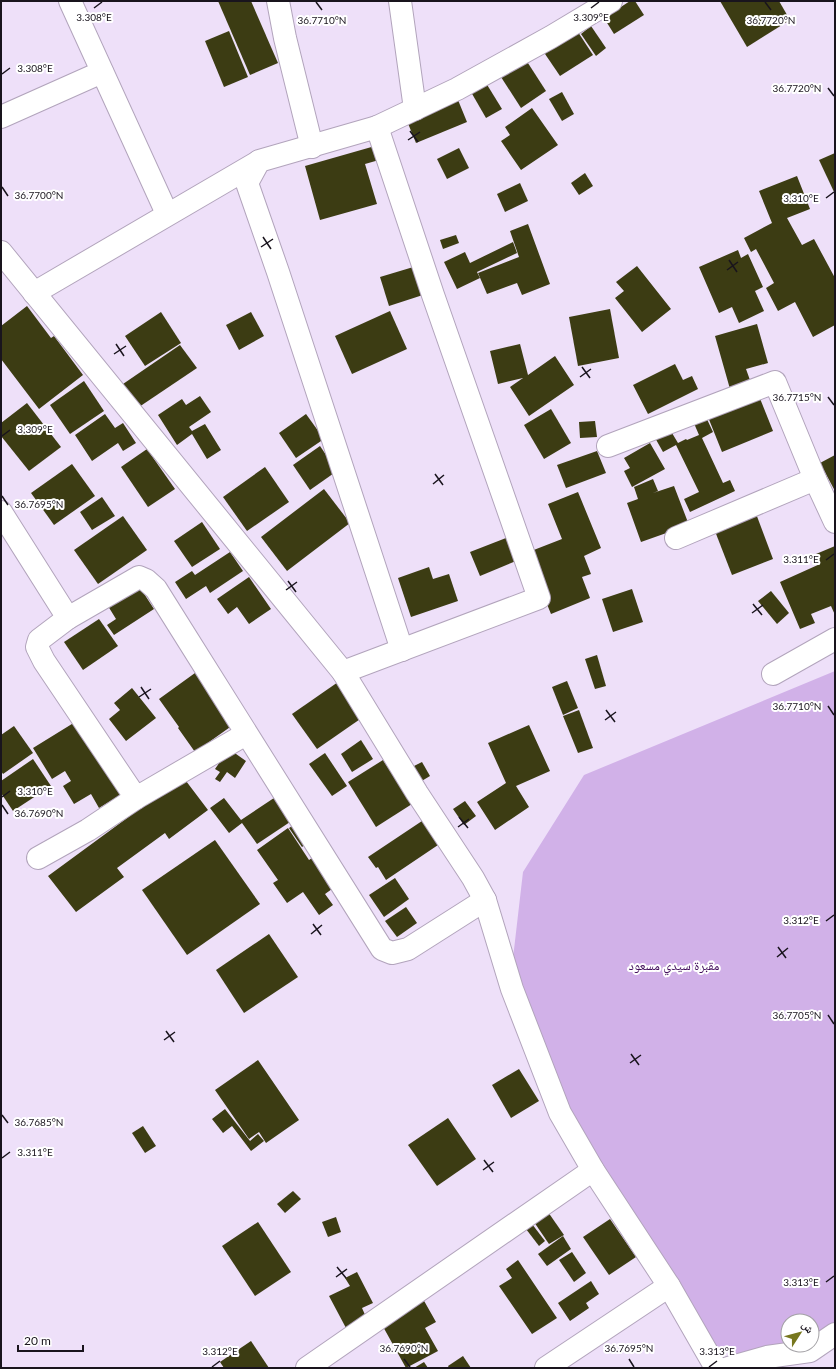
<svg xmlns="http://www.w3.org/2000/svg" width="836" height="1369" font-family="Lato,'Noto Naskh Arabic',sans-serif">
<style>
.green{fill:#d1b1e8}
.building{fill:#3c3c13}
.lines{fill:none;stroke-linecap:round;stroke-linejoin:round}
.minor-casing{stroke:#b2a4bc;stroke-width:24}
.minor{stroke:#fff;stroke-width:22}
.ticks{fill:none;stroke:#19141d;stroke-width:1.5}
.labels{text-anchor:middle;stroke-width:4;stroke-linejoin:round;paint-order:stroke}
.park-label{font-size:13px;fill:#3f0b59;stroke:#fff}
.ticks-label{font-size:10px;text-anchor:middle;fill:#19141d;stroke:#fff;stroke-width:4;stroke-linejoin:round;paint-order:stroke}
</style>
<rect width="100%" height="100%" fill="#eee0f9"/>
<polygon class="green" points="835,671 835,1322 819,1339 812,1343 812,1321 788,1321 788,1345 746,1358 701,1344 597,1187 510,984 523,872 584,775"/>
<g class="building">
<polygon points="218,1 251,1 278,63 250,75"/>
<polygon points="630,1 635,1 644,15 614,34 604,18"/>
<polygon points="720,1 779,1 790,20 747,47"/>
<polygon points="591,26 606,48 596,56 581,34"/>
<polygon points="576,29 593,55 560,76 543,51"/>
<polygon points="229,31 248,77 224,87 205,41"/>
<polygon points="526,60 546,91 521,108 501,77"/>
<polygon points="486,83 502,109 486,118 471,92"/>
<polygon points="562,92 574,114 562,121 549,99"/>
<polygon points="458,100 467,122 416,143 407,121"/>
<polygon points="532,108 558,145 521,170 501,141 510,135 505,127"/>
<polygon points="382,144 386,158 365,164 377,204 320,220 305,166"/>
<polygon points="459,148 469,168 447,179 437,159"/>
<polygon points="835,153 835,194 819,160"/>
<polygon points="585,173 593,186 579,195 571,183"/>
<polygon points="797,176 810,209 787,218 802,245 814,239 835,278 835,325 813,337 795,302 778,311 766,288 774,283 756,249 751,252 744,238 772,223 759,191"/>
<polygon points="520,183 528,201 505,212 497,194"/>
<polygon points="528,224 550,284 522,295 517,283 487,294 478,273 519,257 510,231"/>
<polygon points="456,235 459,243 443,249 440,240"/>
<polygon points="513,242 517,253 477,272 480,278 457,289 444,262 465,252 470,263"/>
<polygon points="738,250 741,258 748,254 763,287 755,291 764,311 739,323 732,307 719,313 699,267"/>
<polygon points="420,265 429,293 389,306 380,277"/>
<polygon points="637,266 671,309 642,332 615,298 624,291 616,282"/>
<polygon points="27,306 51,338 54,336 83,375 39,409 1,359 1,326"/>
<polygon points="610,309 619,358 578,366 569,317"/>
<polygon points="390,311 407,349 352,374 335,336"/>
<polygon points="161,312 181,343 145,366 125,336"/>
<polygon points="251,312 264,336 239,350 226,325"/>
<polygon points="757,324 768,363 746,369 751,383 730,389 715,336"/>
<polygon points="520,344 528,375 555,356 574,385 529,416 510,387 523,378 498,384 490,351"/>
<polygon points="180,345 197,368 139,407 123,384"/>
<polygon points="675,364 683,380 692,376 698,389 648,414 633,385"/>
<polygon points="84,381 104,411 70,434 50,405"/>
<polygon points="200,396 211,412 189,427 192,431 205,424 221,450 207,459 192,434 177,445 158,415 182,399 186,405"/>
<polygon points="759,396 773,431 722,452 708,417"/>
<polygon points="27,403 61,447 29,471 1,436 1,423"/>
<polygon points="551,409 571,443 544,459 524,425"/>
<polygon points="105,414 115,428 123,423 136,443 123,451 118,443 92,461 75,435"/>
<polygon points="306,414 324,439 296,458 279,433"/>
<polygon points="705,415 713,432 702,438 723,483 730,480 735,491 690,512 684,499 699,492 676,445 663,452 654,436 669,428 678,443 686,439 687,440 699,435 693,421"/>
<polygon points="595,421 597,437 580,438 579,422"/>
<polygon points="650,443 665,469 632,487 624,471 630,468 624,458"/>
<polygon points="320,446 337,471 310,490 293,465"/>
<polygon points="147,449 175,489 148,507 121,467"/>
<polygon points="597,451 606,473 566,488 557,465"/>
<polygon points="835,455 835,491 820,463"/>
<polygon points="72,464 95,496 54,525 31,493"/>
<polygon points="265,467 289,502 247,531 223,497"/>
<polygon points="653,479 658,491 653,493 674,486 689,525 641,542 627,503 638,499 634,487"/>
<polygon points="324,489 350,523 287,571 261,537"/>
<polygon points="578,492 601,548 584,556 591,574 582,577 590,598 551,614 526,553 562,539 548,504"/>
<polygon points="102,497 115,516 92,530 80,512"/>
<polygon points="755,511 773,559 732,575 713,526"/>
<polygon points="123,516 147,550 98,584 74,550"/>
<polygon points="202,522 220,549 192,567 174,541"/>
<polygon points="506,538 516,561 480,576 470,552"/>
<polygon points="835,546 835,615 831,606 811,614 815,623 800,629 780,582 820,564 816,554"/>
<polygon points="230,552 243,571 210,593 206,586 186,599 175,582 192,571 195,575"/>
<polygon points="429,567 433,579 449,574 458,601 411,617 398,578"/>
<polygon points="249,577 271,609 249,624 237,607 228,614 217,599"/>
<polygon points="139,586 154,609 114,635 107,625 116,619 108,606"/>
<polygon points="632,589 643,622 613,632 602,599"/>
<polygon points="771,591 789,613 777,624 758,601"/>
<polygon points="99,619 118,646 83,670 64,642"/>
<polygon points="597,655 606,686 595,689 585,659"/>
<polygon points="195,673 233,725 195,752 178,728 179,727 159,699"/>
<polygon points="341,680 366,715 317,749 292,714"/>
<polygon points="567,681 578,708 563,715 552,687"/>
<polygon points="132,688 156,718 126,741 109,719 120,710 114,703"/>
<polygon points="579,710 593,748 578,753 563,716"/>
<polygon points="80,719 122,794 99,808 91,794 74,804 63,786 71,781 65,771 52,779 33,748"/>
<polygon points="529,725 550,771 516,786 529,807 495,830 477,802 506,783 488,743"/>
<polygon points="14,726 33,753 3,774 1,771 1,735"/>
<polygon points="361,740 373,759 352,772 341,754"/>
<polygon points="229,749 246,761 235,778 227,772 220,782 215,779 220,772 215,769"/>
<polygon points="325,753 347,786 332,796 309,764"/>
<polygon points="33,759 51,786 13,811 1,793 1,781"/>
<polygon points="383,760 412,804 376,827 348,782"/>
<polygon points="422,762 430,776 420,782 412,767"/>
<polygon points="183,777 208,810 169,839 165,833 117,868 124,877 76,912 48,876"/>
<polygon points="280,794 296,818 257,844 242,823 229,833 210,808 224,798 241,820"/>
<polygon points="465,801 476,816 464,825 453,809"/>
<polygon points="300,821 312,840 302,847 289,828"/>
<polygon points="422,821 438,845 386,880 378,867 376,868 368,857"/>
<polygon points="288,828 309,860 318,854 339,884 325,894 333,905 319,915 303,892 287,903 273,883 278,880 257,850"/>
<polygon points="215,840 260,904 187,955 142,890"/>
<polygon points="395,878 409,899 384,917 369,895"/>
<polygon points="406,907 417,923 397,937 385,921"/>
<polygon points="269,934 298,977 244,1013 216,970"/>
<polygon points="258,1060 299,1120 266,1143 259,1132 249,1139 215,1090"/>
<polygon points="519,1069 539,1101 511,1118 492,1085"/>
<polygon points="225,1109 250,1141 258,1134 264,1141 251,1151 232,1126 223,1133 212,1119"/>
<polygon points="448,1118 476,1159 437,1186 408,1145"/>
<polygon points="143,1126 156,1146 145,1153 132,1133"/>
<polygon points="293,1191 301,1199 285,1213 277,1204"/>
<polygon points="548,1212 564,1235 549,1244 534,1222"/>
<polygon points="336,1217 341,1232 328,1237 322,1222"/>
<polygon points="610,1219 636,1257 609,1275 583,1237"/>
<polygon points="258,1222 291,1272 255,1296 222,1246"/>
<polygon points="532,1224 545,1241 539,1246 526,1229"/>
<polygon points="563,1236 571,1249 547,1266 538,1254"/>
<polygon points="572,1252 586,1273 574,1282 559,1260"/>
<polygon points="518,1260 557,1318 532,1334 499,1286 512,1278 506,1269"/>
<polygon points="357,1272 373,1303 362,1308 366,1317 346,1328 329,1296 350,1286 345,1278"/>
<polygon points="591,1281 599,1294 586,1303 589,1308 570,1321 558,1303"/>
<polygon points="423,1299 436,1322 425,1328 438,1351 406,1368 381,1323"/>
<polygon points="251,1341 269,1368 224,1368 220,1362"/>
<polygon points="463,1356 471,1368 449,1368 448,1366"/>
<polygon points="424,1362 428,1368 414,1368"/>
</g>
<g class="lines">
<defs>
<g id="minor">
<polyline points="70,1 164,207"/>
<polyline points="278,1 285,38 312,147"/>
<polyline points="400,1 415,109"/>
<polyline points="1,117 102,72"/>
<polyline points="1,252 343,672 417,793 473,878 485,900 512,989 560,1113 593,1170 669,1286 716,1368"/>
<polyline points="34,293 258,162"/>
<polyline points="608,446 775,382 815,479 835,522"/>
<polyline points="1,512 68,618 139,577 146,580 156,589 382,949 392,953 408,949 485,900"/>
<polyline points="676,538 815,479"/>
<polyline points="68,618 39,640 37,647 44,661 136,798 246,734"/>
<polyline points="402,650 278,272 247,183 259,161 377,127 457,89 551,37 611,1"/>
<polyline points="343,672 539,598 433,295 377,127"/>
<polyline points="773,674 835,639"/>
<polyline points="38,858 88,830 136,798"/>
<polyline points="307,1368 593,1170"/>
<polyline points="546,1368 669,1286"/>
<polyline points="728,1368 767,1357 810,1351 835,1334"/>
</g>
</defs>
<use href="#minor" class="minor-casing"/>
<use href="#minor" class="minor"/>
</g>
<path class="ticks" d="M316,2L322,10M765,2L771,10M94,8L102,2M591,8L599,2M2,74L10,68M828,88L834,96M410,131L418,142M408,140L420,132M2,187L8,196M826,198L834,192M263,237L271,249M261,247L273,239M729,260L737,272M727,270L738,262M116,344L124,356M114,354L126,346M582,367L590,378M580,377L591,369M828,397L834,405M2,436L10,430M435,474L443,485M433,484L444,475M2,496L8,505M826,560L834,554M288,581L296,592M286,590L297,582M753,604L762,615M752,613L763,605M141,687L149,699M139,697L151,689M828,706L834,715M606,710L615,722M605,720L616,712M2,797L10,791M2,805L8,814M459,817L468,828M458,827L469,819M826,921L834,915M313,924L321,935M311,934L322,925M778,947L786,958M777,957L788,948M828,1015L834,1024M166,1031L174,1042M164,1040L175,1032M631,1054L639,1065M630,1063L641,1055M2,1115L8,1123M2,1158L10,1152M484,1160L493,1172M483,1170L494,1162M337,1267L346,1278M336,1277L347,1269M826,1282L834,1276M404,1359L410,1367M629,1359L634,1367M212,1367L220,1361M709,1367L717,1361"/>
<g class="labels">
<g class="park-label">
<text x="674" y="970">مقبرة سيدي مسعود</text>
</g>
</g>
<g class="ticks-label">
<text x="591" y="21">3.309°E</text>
<text x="94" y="21">3.308°E</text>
<text x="322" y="24">36.7710°N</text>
<text x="771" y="24">36.7720°N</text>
<text x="35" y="72">3.308°E</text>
<text x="797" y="92">36.7720°N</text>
<text x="39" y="199">36.7700°N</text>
<text x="801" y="202">3.310°E</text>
<text x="797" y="401">36.7715°N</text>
<text x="35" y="433">3.309°E</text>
<text x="39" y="508">36.7695°N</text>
<text x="801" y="563">3.311°E</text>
<text x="797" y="710">36.7710°N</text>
<text x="35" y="795">3.310°E</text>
<text x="39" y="817">36.7690°N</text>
<text x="801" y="924">3.312°E</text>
<text x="797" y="1019">36.7705°N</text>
<text x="39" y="1126">36.7685°N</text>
<text x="35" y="1156">3.311°E</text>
<text x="801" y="1286">3.313°E</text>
<text x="404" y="1352">36.7690°N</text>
<text x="629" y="1352">36.7695°N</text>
<text x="220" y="1355">3.312°E</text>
<text x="717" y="1355">3.313°E</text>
</g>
<rect width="836" height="1369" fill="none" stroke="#19141d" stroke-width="4"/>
<g transform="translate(800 1333) rotate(54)"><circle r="19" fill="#ffffff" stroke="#a3a1a5"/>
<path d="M0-3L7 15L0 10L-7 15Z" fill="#77771e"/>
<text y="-6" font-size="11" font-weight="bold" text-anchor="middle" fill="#19141d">ش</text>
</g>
<path d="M18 1345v6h65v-6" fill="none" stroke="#19141d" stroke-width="2"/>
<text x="24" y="1345" font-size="12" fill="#19141d" stroke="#ffffff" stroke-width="3" paint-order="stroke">20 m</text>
</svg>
